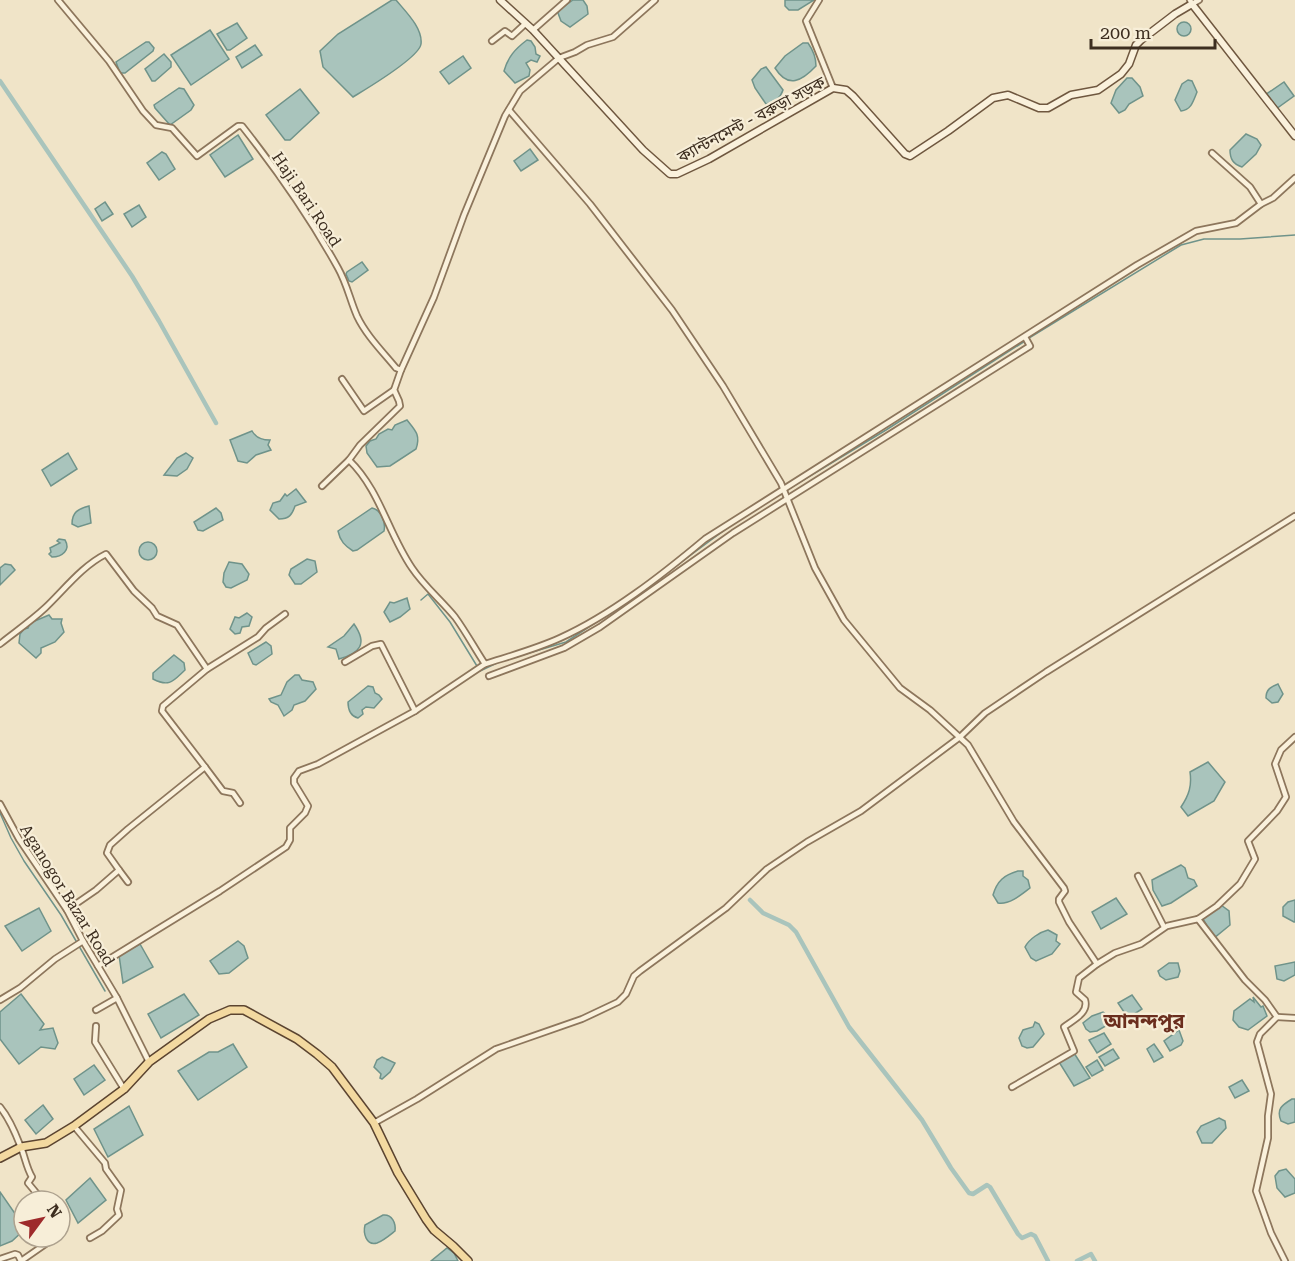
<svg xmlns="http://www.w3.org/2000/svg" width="1295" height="1261" font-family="'Roboto Serif','Noto Sans Bengali',serif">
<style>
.water{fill:#a9c4bc;stroke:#6f938a;stroke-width:1.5}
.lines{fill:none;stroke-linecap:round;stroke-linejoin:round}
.stream{stroke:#6f938a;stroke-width:1.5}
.canal{stroke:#a9c4bc;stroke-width:4.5}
.street-casing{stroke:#8d765c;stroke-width:8}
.secondary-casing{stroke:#6f573f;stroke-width:9}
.primary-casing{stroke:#5b4430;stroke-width:10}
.street{stroke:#faf1dc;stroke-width:4.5}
.secondary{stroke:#faf1dc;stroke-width:6}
.primary{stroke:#f3d9a0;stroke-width:7}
.labels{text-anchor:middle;stroke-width:4.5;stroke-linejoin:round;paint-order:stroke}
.street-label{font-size:16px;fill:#3d2e20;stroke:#f7eed8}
.quarter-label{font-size:20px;font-weight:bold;fill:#6b2e1e;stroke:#f7eed8}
</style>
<rect width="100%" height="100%" fill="#f0e4c8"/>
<g class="water">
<path d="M392,0H396C405,11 423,28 421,44C419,58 366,89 353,97L323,67L320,51L338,34Z"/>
<polygon points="573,0 583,0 587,6 588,14 570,27 561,21 558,13 560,9"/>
<polygon points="785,0 814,0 798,10 789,10 785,6"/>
<circle cx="1184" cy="29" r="7"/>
<polygon points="237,23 247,38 230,50 227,50 217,34"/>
<polygon points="210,30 229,59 191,85 171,55"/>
<path d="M527,40L531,41L535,47L536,54L540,56L537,62L531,60L526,63L530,70L529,76L515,83L504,71C508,57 515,49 527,40Z"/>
<polygon points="146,42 149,42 154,48 153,51 125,73 120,73 116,62"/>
<path d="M803,43H808C813,50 816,57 816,66C802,81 788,89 775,68L785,56Z"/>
<polygon points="255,45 262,55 242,68 236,57"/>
<polygon points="164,54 171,62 171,67 155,81 152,81 145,69"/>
<polygon points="463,56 471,68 449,84 440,72"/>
<path d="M766,67L783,90C780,99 775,103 766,104L755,88L752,80L761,69Z"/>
<polygon points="1127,78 1132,78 1140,87 1143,96 1129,104 1125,110 1119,113 1111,103 1116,90"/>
<path d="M1188,80L1192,81L1197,92C1193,102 1191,110 1181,111L1175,100L1182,84Z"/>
<polygon points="1284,82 1294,96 1276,109 1265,95"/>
<polygon points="179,88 184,89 194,105 191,110 170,125 155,108 154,105"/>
<polygon points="300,89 319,113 290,140 285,140 266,115"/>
<path d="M1246,134L1257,139L1261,145L1256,154L1242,167C1233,164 1230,159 1230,150Z"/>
<polygon points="238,135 253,159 225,177 210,155"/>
<polygon points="530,149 538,160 521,171 514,161"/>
<polygon points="162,152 166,154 175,169 159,180 147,163"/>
<polygon points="105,202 113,214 102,221 95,209"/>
<polygon points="139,205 146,217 132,227 124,214"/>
<polygon points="362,262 368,270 352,282 349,281 346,274 347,272"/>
<path d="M407,420C415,430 421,435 416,449L390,466L377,467L367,453L366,446L370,441L376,439L379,434L388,429L392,430L395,425Z"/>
<path d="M252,431C256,438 262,440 270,440L268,445L271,450L256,455L247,463L238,461L230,440Z"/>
<polygon points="68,453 77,469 51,486 42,470"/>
<polygon points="186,453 193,458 187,469 177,476 164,475 177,458"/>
<path d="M296,489L306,502L295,506C292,515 289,519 279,519L270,510L273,503L280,501L285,494L287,496Z"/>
<path d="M89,506L91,523L78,527L72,524C72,512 78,509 89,506Z"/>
<polygon points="216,508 221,513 223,520 203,531 198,530 194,522"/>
<path d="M372,508C381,510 386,522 384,531L357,550L353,551C345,546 340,541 338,531Z"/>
<path d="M59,539L65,540C71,550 62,557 52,557L49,554L51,552L50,548L60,543L57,541Z"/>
<circle cx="148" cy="551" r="9"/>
<polygon points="307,559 315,561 317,572 301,584 295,584 289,575 291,569"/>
<polygon points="229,562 242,564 249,574 247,580 231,588 226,587 223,582 224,573"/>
<polygon points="5,564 11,565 15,570 0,585 0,568"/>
<polygon points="407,598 410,609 400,617 390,622 384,612 390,602 394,603"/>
<polygon points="247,613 252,617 249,626 242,627 240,633 235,634 230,629 235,617 239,618"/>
<polygon points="49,615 52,619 62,619 61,623 64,632 55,642 41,648 41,653 36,658 19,643 20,634 24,629 28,628 30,623"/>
<path d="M354,624C368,644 360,653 339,659L336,649L328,647L344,636Z"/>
<polygon points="266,642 271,646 272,654 256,665 253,664 248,653"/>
<path d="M174,655L184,663L185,670C174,680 170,688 153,679V673Z"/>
<polygon points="295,675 299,675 302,680 313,682 316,689 305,701 294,705 292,710 284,716 278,705 271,702 269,699 281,695 287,682"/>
<path d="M1278,684L1283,694L1278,702L1272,703L1266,698C1266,690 1270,687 1278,684Z"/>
<path d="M368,686L373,687L375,693L379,695L382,699L374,708L366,707L362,710L363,714L358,718C350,716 348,710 348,702Z"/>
<path d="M1208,762L1225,782L1214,801L1188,816L1181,807C1189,795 1192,786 1190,772Z"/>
<polygon points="1181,865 1185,868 1188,878 1194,880 1197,886 1171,903 1162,906 1153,890 1152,880"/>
<path d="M1018,871H1023V876L1028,880L1030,888C1021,895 1009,905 998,903L993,895C997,881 1004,875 1018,871Z"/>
<polygon points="1116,898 1127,914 1101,929 1092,912"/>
<polygon points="1295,900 1295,922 1294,922 1283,916 1283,907 1288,902"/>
<polygon points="1221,905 1229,911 1230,925 1214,938 1203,919"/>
<polygon points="39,908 51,931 22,951 5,926"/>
<path d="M1048,930L1057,935L1056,941L1060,944L1052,954L1036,961L1031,958L1025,947C1029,939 1040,932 1048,930Z"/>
<polygon points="238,941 244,946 248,958 229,973 219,974 210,961"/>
<polygon points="140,944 153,967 123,983 119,955"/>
<polygon points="1295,962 1295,975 1284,981 1277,979 1275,966"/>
<polygon points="1169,963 1178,963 1180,971 1178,977 1166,980 1160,976 1158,971"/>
<polygon points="21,994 44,1024 40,1030 53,1028 58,1043 55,1049 41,1047 19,1064 0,1039 0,1012"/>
<polygon points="184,994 199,1015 161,1038 148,1014"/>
<polygon points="1132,995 1142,1009 1128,1018 1118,1003"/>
<polygon points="1253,997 1261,1007 1263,1006 1267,1016 1248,1030 1239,1027 1233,1020 1234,1011 1250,999 1254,1002"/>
<polygon points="1103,1012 1108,1016 1109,1024 1097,1031 1090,1032 1086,1029 1083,1023 1092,1016"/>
<polygon points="1035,1022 1039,1024 1044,1034 1033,1047 1027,1048 1022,1046 1019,1038 1023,1030 1033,1027"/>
<polygon points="1179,1030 1183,1041 1181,1045 1170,1051 1164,1041"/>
<polygon points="1104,1033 1111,1044 1097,1053 1089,1040"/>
<polygon points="233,1044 247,1067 198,1100 178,1071 209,1052 218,1052"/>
<polygon points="1154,1044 1163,1057 1154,1062 1147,1049"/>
<polygon points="1113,1049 1119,1058 1105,1066 1099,1057"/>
<polygon points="1074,1053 1090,1078 1074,1086 1059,1062"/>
<polygon points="382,1057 395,1063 390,1072 382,1079 380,1078 381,1074 374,1067 377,1060"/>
<polygon points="1097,1060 1103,1070 1092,1076 1086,1067"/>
<polygon points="94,1065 105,1080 84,1095 74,1079"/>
<polygon points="1242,1080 1249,1091 1235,1098 1229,1087"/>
<path d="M1292,1099H1295V1122L1288,1124L1281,1121C1276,1109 1282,1105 1292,1099Z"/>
<polygon points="43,1105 53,1119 36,1134 25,1120"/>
<polygon points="129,1106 143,1135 108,1157 94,1129"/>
<polygon points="1219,1118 1225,1121 1226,1128 1212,1143 1202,1143 1197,1132 1201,1126"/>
<polygon points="1286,1169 1295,1179 1295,1193 1285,1197 1277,1188 1275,1176 1279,1171"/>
<polygon points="90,1178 106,1200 78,1223 66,1200"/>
<polygon points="0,1192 18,1218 24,1214 24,1230 12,1241 0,1246"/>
<path d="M383,1215C392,1214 396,1223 395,1231C390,1235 383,1241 377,1243C366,1246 363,1233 365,1225Z"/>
<polygon points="447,1248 454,1253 458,1261 431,1261"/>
</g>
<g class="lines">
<g class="stream">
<polyline points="1029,338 1181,245 1204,239 1240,239 1295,235"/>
<polyline points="785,491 886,430 1025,341"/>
<polyline points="657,580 730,526"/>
<polyline points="421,600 428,594 450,622 480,671 499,662 566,642 631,599"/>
<polyline points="0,813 11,838 24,861 61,915 105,991"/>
</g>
<g class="canal">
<polyline points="0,81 132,276 159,321 216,423"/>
<polyline points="750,900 763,913 789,925 796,932 849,1027 922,1120 951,1168 969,1193 973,1194 987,1185 990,1187 1018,1234 1022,1238 1031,1234 1035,1236 1048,1261"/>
<polyline points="1077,1261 1091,1254 1095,1261"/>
</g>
<defs>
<g id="street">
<path d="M58,0L109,61L143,111L156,125L172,128L197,156L238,126H242C276,169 312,221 338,268C347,284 350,300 357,316C366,335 382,351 396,368L401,370L434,297L464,215L505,116L520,91L559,58L575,52L587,45L613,37L655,0"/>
<polyline points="819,0 806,21 833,88"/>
<polyline points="1190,0 1192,4 1199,0"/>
<polyline points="533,30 567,0"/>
<polyline points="492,41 505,31 512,36 525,24"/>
<polyline points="509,110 590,204 672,310 723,386 781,483 815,568 844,620 900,688 930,710 968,745 1014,822 1064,888 1065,891 1059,899 1059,902 1069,922 1097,964 1115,953 1141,944 1167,926 1198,919 1217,906 1240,884 1255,859 1248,841 1277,811 1286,797 1275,764 1281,750 1295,737"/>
<polyline points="1212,153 1250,187 1261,204"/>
<path d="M401,370L394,390L399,401L400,406L360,445L349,460C380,490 388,533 412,568C424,586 441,600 455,617C466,632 475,649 485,664C510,656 536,649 560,638C611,615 662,575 705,539L1137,265L1196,231L1236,223L1261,204L1273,198L1295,178"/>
<polyline points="342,379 364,411 394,390"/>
<polyline points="322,486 349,460"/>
<path d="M0,644C15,632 31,621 45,608C64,590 82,566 106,554L134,591L152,608L157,616L177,625L207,669"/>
<polyline points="345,662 372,646 381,644 415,711"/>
<polyline points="489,676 564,648 600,627 733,533 1030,346 1025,337"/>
<polyline points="205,767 162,711 163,706 207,669 258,637 266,628 285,614"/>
<polyline points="0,804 19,839 67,910 83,941 117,998 149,1062"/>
<polyline points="119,870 128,882"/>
<polyline points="1138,876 1164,927"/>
<polyline points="67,910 96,890 119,870 107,853 110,845 128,829 205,767 223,791 233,793 240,803"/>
<polyline points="1198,919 1245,980 1265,1000 1277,1017 1260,1034 1257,1042 1271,1094 1268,1116 1268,1138 1256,1191 1271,1233 1285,1261"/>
<polyline points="98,966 220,891 286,847 290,840 290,828 305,813 308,806 294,783 294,778 299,771 318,764 415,711 485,664"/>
<polyline points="0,1000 20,988 55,959 83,941"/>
<polyline points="96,1010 117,998"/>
<polyline points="1277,1017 1295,1018"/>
<polyline points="96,1026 95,1042 124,1089"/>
<path d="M1012,1087L1074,1051L1064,1027C1073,1020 1089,1013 1085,1000L1076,992L1079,978L1097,964"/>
<path d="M0,1107C9,1118 15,1132 20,1145C25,1156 26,1167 32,1177L28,1183L43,1201"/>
<polyline points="374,1123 417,1099 496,1049 582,1019 618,1002 626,994 634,976 640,971 726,908 767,869 807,842 861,811 960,737 985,713 1046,672 1295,516"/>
<polyline points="74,1126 105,1163 106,1169 121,1190 117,1209 119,1215 102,1231 90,1238"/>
<polyline points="0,1259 15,1254 18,1255 21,1261"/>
<polyline points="21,1261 47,1243 52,1237"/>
</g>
<polyline id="secondary" points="500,0 533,30 643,150 670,174 677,174 709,159 833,88 846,90 853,96 905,154 910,156 948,131 993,98 1008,95 1039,108 1048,108 1071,95 1098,90 1121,74 1129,64 1136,45 1141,40 1175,14 1192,4 1295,136"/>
<polyline id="primary" points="0,1158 21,1147 46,1143 74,1126 124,1089 149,1062 209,1019 230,1010 244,1010 297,1039 317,1054 332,1067 374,1123 398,1173 426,1219 434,1230 453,1246 468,1261"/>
</defs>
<use href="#street" class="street-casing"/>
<use href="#secondary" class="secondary-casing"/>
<use href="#primary" class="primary-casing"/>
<use href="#street" class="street"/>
<use href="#secondary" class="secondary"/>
<use href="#primary" class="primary"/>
</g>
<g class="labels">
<g class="street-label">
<text transform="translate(751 119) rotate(-28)" y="6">ক্যান্টনমেন্ট - বরুড়া সড়ক</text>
<text transform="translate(307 199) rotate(56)" y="6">Haji Bari Road</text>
<text transform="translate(68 895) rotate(58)" y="6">Aganogor Bazar Road</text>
</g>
<g class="quarter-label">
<text x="1144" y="1028">আনন্দপুর</text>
</g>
</g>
<g transform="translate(42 1219) rotate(57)"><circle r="28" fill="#f7eed8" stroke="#ada18e" stroke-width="1.5"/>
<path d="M0-4.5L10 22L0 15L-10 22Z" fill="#9e2a2b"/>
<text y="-9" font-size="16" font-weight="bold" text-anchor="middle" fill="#3d2e20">N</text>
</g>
<path d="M1091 39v9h124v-9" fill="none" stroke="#3d2e20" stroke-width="3"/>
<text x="1100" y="39" font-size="18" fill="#3d2e20" stroke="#f7eed8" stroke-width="4.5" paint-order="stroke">200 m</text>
</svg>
